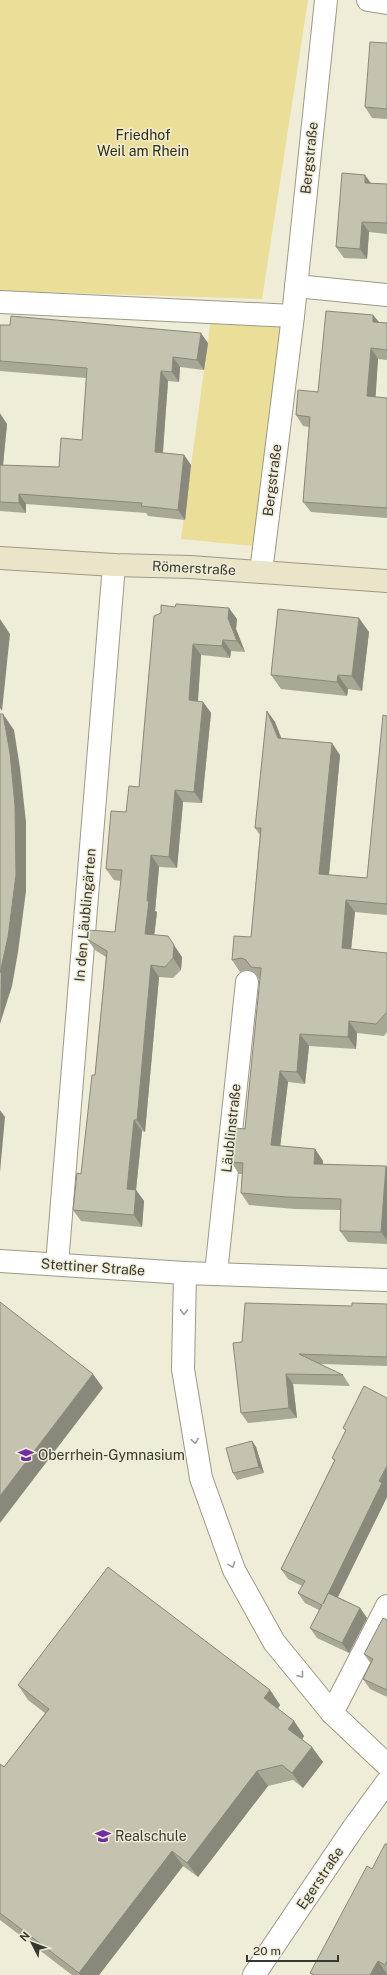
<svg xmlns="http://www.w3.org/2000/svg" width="387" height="1975" font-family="'Public Sans',sans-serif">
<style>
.green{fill:#ebde98}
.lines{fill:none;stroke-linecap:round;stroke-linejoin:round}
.street-casing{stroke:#9c9987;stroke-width:24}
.secondary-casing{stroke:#9c9987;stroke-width:24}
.street{stroke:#fff;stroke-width:22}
.secondary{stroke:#eae5c8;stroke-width:22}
.wall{fill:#a9a796}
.shaded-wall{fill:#8a887a}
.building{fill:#c5c2af;stroke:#8a887a}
.oneway{stroke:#9c9c98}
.labels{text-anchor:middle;stroke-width:3;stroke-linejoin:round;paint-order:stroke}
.park-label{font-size:14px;fill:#312b04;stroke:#efecd8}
.street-label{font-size:14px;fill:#393830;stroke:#efecd8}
.poi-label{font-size:14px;fill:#393830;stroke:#efecd8;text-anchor:start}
</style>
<rect width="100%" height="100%" fill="#efecd8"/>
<g class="green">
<polygon points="0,0 308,0 262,299 0,291"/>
<polygon points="212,312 293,316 264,547 181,539"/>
</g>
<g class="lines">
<defs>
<g id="street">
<polyline points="368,0 387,3"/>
<polyline points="296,286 387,295"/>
<polyline points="0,302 293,316"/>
<polyline points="261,572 293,316 326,0"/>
<polyline points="0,1261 185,1273 387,1280"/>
<polyline points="57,1264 114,565"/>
<polyline points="185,1273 183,1369 201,1478 234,1570 274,1642 332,1713 387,1765"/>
<polyline points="216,1273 247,982"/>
<polyline points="332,1713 387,1606"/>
<polyline points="254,1975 354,1827 387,1782"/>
</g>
<polyline id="secondary" points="0,558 114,565 190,567 387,581"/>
</defs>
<use href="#street" class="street-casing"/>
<use href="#secondary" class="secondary-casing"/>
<use href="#street" class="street"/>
<use href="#secondary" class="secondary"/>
</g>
<g class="wall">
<polygon points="387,43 387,119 372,118 365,107"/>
<polygon points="371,183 387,184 387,234 369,232 367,259 344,258 336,247"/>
<polygon points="373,315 379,322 387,323 387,360 378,359 375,397 387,398 387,518 311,512 303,502 309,427 303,426 296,415 318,392"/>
<polygon points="0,325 208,343 204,370 180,367 179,382 168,381 163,453 184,455 191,465 185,520 148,516 146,513 26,504 26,513 0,511 0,413 7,424 3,465 59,467 82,440 86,378 0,371"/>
<polygon points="154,616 237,619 236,629 245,652 231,651 230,658 201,655 198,701 203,702 211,713 202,803 183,802 177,868 159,867 155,911 157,912 154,935 182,957 181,970 173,978 159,977 145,1132 142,1131 136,1190 144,1201 142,1227 81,1221 73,1210 81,1174 95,1075 106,957 95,950 87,939 115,932 121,881 114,880 106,869 126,812 139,787"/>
<polygon points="369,632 362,691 348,689 347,696 281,689 271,675"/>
<polygon points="267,711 275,722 281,738 340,755 329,875 367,878 387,716 387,915 355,912 351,949 387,953 387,1032 384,1036 357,1033 356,1049 309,1046 305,1084 288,1082 280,1146 315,1149 323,1161 323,1164 387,1167 387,1244 348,1242 340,1231 341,1210 295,1209 249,1205 241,1193 242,1174 239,1174 231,1162 245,1129 260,979 259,979 254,972 249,970 240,972 232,960 251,937 260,835 255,828"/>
<polygon points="387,1304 387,1366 320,1364 343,1375 350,1386 293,1384 297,1418 248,1423 241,1413 242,1342 352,1306"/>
<polygon points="387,1398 387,1497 338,1597 360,1608 367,1618 349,1653 317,1638 310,1628 319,1610 305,1603 298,1593 302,1586 288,1579 281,1569 334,1461 332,1458 346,1431 343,1428"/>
<polygon points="252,1441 256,1447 264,1473 237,1480 233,1473"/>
<polygon points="387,1620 387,1697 370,1689 363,1679 371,1664 364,1654"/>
<polygon points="18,1685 270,1690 280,1705 278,1709 294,1721 304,1736 302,1740 323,1762 303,1788 293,1780 268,1786 198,1877 183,1866 99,1975 72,1975 0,1920 0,1764 4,1767 45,1713 28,1700"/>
<polygon points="387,1844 387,1975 312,1975 310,1973"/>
</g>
<g class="shaded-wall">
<polygon points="365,175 373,186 365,183"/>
<polygon points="362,222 369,232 367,259 360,249"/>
<polygon points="373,315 381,325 373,322"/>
<polygon points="201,333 208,343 204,370 197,360"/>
<polygon points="371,348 378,359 375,407 367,396"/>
<polygon points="173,357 180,367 179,382 172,372"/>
<polygon points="161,371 168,381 162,462 155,452"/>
<polygon points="0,414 7,424 2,475 0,471"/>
<polygon points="184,455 191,465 185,520 178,510"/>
<polygon points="19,494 26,504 26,513 19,503"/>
<polygon points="229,608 237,619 236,629 245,652 237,641 228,618"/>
<polygon points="359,618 369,632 362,691 352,676"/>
<polygon points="0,619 10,634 2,711 0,708"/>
<polygon points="223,640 231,651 230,658 222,646"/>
<polygon points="193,644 201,655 197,712 189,700"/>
<polygon points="338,675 348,689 347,696 337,682"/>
<polygon points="203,702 211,713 202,803 194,792"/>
<polygon points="267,711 275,722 286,750 278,738"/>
<polygon points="3,714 14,730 20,768 26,822 26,891 18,952 12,986 0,1024"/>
<polygon points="332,743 340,755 328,885 319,874"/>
<polygon points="175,790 183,802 177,868 169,857"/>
<polygon points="151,855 159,867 155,911 157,912 153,946 145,934"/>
<polygon points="346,900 355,912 350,960 342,948"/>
<polygon points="168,936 182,957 181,970 173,958"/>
<polygon points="151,965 159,977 145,1132 137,1120"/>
<polygon points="349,1021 357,1033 356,1049 348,1037"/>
<polygon points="300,1034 309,1046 305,1084 297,1072"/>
<polygon points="280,1071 288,1082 279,1156 271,1145"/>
<polygon points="0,1110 5,1117 0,1172"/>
<polygon points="134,1120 142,1131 135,1200 127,1189"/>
<polygon points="315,1149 323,1161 322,1175 314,1164"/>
<polygon points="386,1166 387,1167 387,1240 381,1232"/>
<polygon points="136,1190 144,1201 142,1227 134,1215"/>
<polygon points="93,1374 103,1388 0,1523 0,1496"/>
<polygon points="286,1374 293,1384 297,1418 289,1408"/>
<polygon points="252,1441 256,1447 264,1473 259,1467"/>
<polygon points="387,1466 387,1497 330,1613 323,1604"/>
<polygon points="360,1608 367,1618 349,1653 342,1643"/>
<polygon points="270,1690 280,1705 274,1713 264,1698"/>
<polygon points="294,1721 304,1736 299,1744 288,1729"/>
<polygon points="312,1747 323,1762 303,1788 292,1773"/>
<polygon points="257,1771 268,1786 198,1877 187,1863"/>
<polygon points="172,1851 183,1866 99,1975 80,1975 79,1973"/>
<polygon points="378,1961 387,1974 387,1975 370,1975"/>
</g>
<g class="building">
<polygon points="370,42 387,43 387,109 365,107"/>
<polygon points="342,173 365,175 365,183 387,184 387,223 362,222 360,249 336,247"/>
<polygon points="326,311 373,315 373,322 387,323 387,350 371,348 367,396 387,398 387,508 303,502 310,417 296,415 298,390 318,392"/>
<polygon points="11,316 201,333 197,360 173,357 172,372 161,371 155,452 184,455 178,510 141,506 142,503 19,494 19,503 0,502 0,465 59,467 61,438 82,440 87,368 0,361 0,325 10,325"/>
<polygon points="176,604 229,608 228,618 237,641 223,640 222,646 193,644 189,700 203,702 194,792 175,790 169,857 151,855 147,901 149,901 145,934 168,936 174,945 173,958 165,967 151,965 137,1120 134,1120 127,1189 136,1190 134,1215 73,1210 77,1173 81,1174 92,1075 95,1075 107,951 87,939 88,930 115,932 122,870 106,869 111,811 126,812 129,786 139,787 154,616 161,613 161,605 175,607"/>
<polygon points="278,609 359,618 352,676 338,675 337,682 271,675"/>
<polygon points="267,711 278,738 332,743 319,874 367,878 383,715 387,716 387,904 346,900 342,948 387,953 387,1012 376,1024 349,1021 348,1037 300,1034 297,1072 280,1071 271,1145 315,1149 314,1164 386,1166 381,1232 340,1231 341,1199 287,1197 241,1193 243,1163 231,1162 235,1128 245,1129 261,968 251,967 246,960 241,958 232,960 234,936 251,937 261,828 255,828"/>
<polygon points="0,714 3,714 10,753 15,806 16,875 8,937 0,973"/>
<polygon points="0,1302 93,1374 0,1496"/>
<polygon points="245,1303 352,1306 352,1303 387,1304 387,1357 299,1354 343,1375 286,1374 289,1408 241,1413 233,1343 242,1342"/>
<polygon points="364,1386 387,1398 387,1466 379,1481 382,1483 323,1604 328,1593 360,1608 342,1643 310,1628 322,1605 298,1593 305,1581 281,1569 335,1460 332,1458 346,1430 343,1428"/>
<polygon points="252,1441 259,1467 233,1473 226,1448"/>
<polygon points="108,1567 270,1690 264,1698 294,1721 288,1729 312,1747 292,1773 282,1765 257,1771 187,1863 172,1851 79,1973 0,1913 0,1764 4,1767 49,1709 18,1685"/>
<polygon points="383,1618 387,1620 387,1690 363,1679 373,1659 364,1654"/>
<polygon points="385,1844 387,1844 387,1961 385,1965 378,1961 370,1975 315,1975 310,1973 367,1866 372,1869"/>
</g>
<defs><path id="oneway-chevron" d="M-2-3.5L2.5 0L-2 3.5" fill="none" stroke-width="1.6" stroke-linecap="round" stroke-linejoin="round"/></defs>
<g class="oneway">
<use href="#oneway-chevron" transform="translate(184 1312) rotate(91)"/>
<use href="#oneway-chevron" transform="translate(195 1441) rotate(81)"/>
<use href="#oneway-chevron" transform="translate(232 1565) rotate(70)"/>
<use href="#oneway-chevron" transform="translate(301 1675) rotate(51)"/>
</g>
<defs>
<symbol id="school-bare" viewBox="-9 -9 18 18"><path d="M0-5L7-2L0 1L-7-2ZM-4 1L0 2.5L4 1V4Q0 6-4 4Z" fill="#742da0" stroke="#efecd8" stroke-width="2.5" paint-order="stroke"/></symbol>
</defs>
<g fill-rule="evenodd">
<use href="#school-bare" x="15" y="1444" width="22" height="22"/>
<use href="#school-bare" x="92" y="1825" width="22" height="22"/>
</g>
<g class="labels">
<g class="park-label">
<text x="143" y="140">Friedhof<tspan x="143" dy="16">Weil am Rhein</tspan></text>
</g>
<g class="street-label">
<text transform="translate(309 158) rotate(-84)" y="5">Bergstraße</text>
<text transform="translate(272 480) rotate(-83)" y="5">Bergstraße</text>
<text transform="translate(194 568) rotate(3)" y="5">Römerstraße</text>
<text transform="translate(85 915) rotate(-85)" y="5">In den Läublingärten</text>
<text transform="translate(231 1128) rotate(-84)" y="5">Läublinstraße</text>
<text transform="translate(93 1267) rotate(4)" y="5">Stettiner Straße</text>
<text transform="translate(320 1878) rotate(-56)" y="5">Egerstraße</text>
</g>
<g class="poi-label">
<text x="38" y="1460">Oberrhein-Gymnasium</text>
<text x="115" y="1841">Realschule</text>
</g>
</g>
<g transform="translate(32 1943) rotate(312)" stroke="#efecd8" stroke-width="3" paint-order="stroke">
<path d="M0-3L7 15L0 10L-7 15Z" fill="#393830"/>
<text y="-6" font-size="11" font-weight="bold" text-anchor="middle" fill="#393830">N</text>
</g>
<path d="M247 1955v6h91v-6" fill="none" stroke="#393830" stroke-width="2"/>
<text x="253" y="1955" font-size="12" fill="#393830" stroke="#efecd8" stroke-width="3" paint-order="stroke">20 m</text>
</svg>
